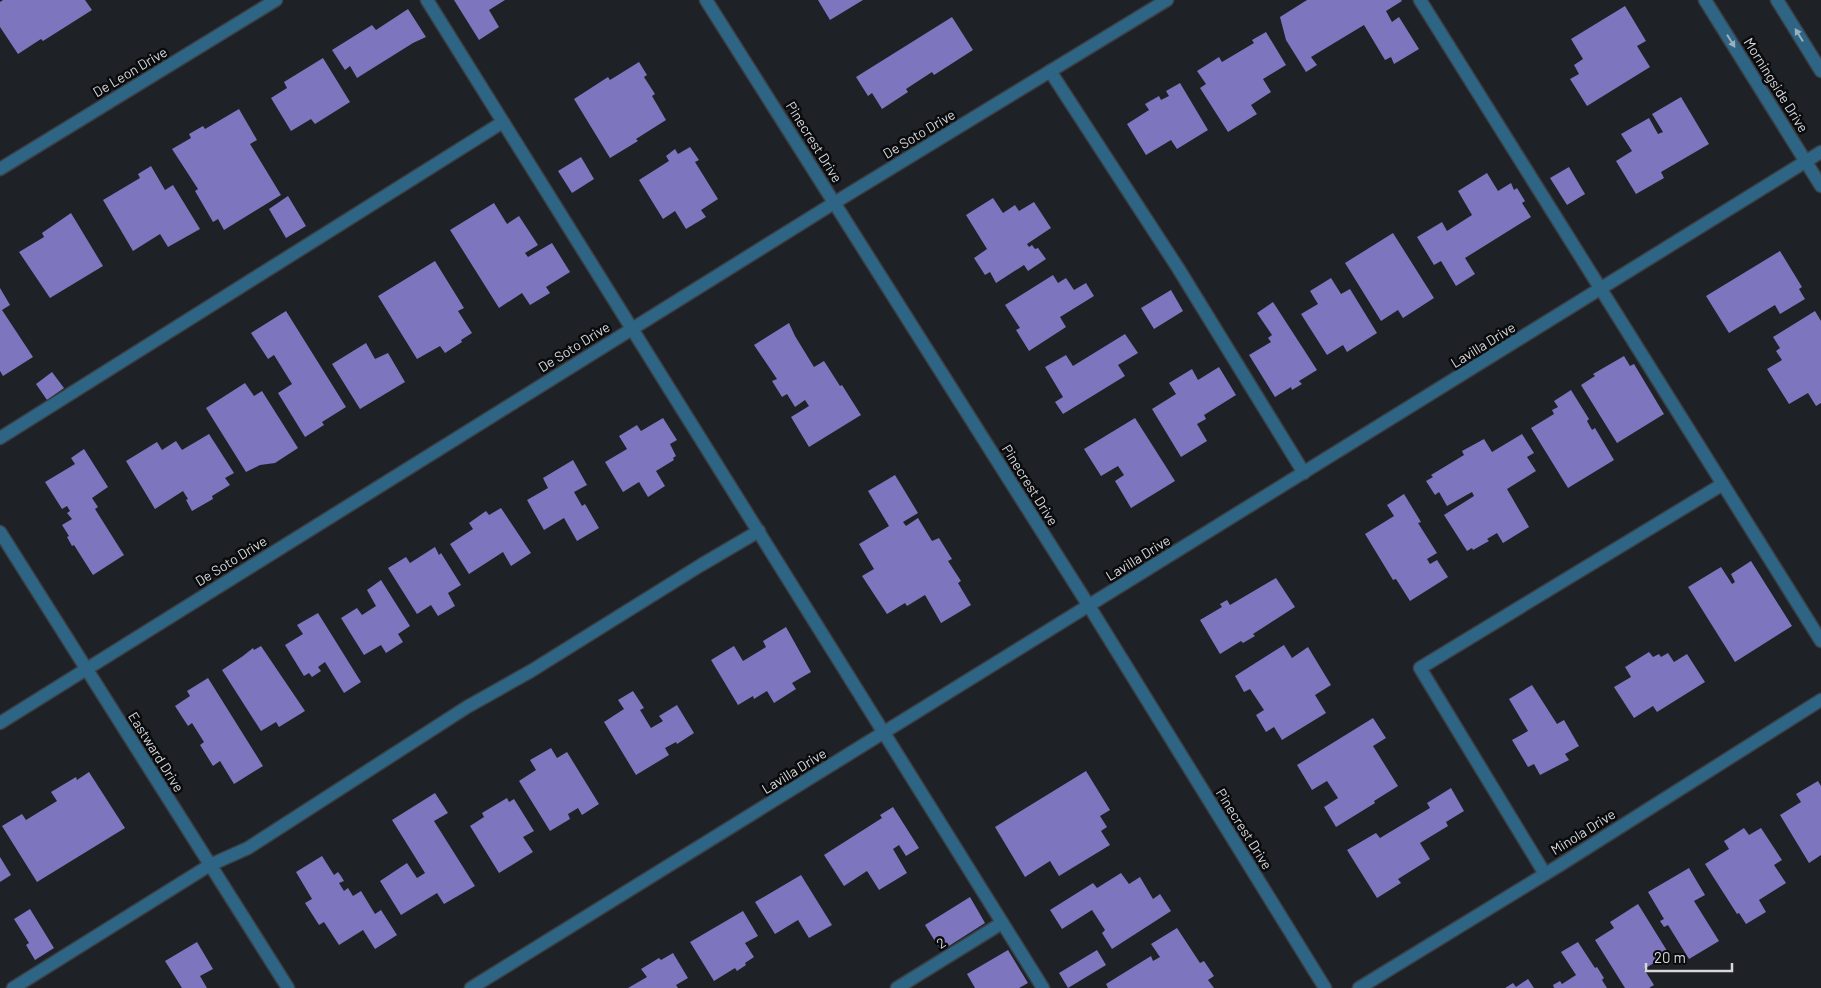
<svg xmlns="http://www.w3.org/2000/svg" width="1821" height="988" font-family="Barlow,sans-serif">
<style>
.building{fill:#7d75be}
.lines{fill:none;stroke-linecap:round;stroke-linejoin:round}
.service-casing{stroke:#3b3e43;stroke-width:15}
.minor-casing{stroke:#3b3e43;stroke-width:15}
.service{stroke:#2e6584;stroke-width:12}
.minor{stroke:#2e6584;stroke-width:12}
.oneway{fill:#9bafbd}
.labels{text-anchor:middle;stroke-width:5;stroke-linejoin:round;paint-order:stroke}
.street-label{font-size:14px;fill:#d6d7db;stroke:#090b0d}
</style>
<rect width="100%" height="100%" fill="#1e2126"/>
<g class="building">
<polygon points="3,0 85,0 92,10 43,41 41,39 18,54 0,27 0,2"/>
<polygon points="454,0 505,0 489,10 499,27 479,40"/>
<polygon points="818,0 863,0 830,20"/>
<polygon points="1307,0 1401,0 1402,1 1386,11 1392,22 1399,17 1419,49 1394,64 1391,57 1385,60 1364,25 1311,57 1317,65 1306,72 1286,40 1280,17"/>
<polygon points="1625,6 1646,41 1637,46 1650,67 1587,106 1570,79 1579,74 1574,65 1583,59 1571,39"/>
<polygon points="408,9 426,37 413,43 357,78 350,66 345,70 332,50 372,25 376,30"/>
<polygon points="952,17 973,50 934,75 932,72 906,89 908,92 882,109 872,93 868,96 856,77"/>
<polygon points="1266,32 1286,65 1263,79 1271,92 1251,105 1257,114 1228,132 1200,88 1206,84 1197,71 1219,57 1222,62 1254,43 1252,40"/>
<polygon points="323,58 350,102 315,124 311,119 291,131 271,98 287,88 284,82"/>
<polygon points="639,62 647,75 644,77 655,94 652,96 666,120 636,139 638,141 610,158 574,99 608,77 610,80"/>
<polygon points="1180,83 1208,130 1177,149 1171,140 1146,155 1127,124 1149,110 1145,104 1159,96 1161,100 1169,96 1166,91"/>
<polygon points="1681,97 1709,144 1661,172 1664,178 1636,194 1616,161 1632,151 1621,134 1649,118 1658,134 1663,132 1652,114"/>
<polygon points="239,109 257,140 250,144 281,195 224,230 218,219 213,222 195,191 198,189 172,149 191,138 189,134 203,126 205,129"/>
<polygon points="690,147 699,160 695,162 718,199 701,210 706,217 686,229 675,211 663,219 639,180 669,161 666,156 675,149 678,154"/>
<polygon points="581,157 594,179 572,193 558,171"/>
<polygon points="151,166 165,190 173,185 200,229 168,247 160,234 133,251 103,200 140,178 138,174"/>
<polygon points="1569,167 1585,194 1567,205 1550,178"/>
<polygon points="1487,173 1498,191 1511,183 1514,190 1517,188 1525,201 1522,203 1531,217 1465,258 1475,274 1456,286 1441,261 1434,265 1417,237 1442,222 1447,231 1472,215 1458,191"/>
<polygon points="288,196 306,226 286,238 269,209"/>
<polygon points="993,198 1003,213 1015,205 1019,211 1034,202 1051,228 1027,244 1029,247 1032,245 1035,249 1038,248 1046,259 1028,271 1024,265 996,283 990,272 985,275 974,258 987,249 966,215"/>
<polygon points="494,203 507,224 519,216 538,245 525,253 528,257 552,243 570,272 546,287 550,293 530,305 522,293 499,308 450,230"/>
<polygon points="71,213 103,266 50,298 19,252 44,237 42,233"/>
<polygon points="1393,233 1434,298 1403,318 1398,310 1381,321 1345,263"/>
<polygon points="1780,251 1802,287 1799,289 1805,299 1780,314 1775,305 1729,333 1706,296"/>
<polygon points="435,261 464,308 458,311 472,333 461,340 462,342 445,353 440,346 417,359 378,296"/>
<polygon points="1053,275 1058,283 1066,278 1074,290 1086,283 1094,296 1060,317 1066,327 1029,351 1016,330 1020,328 1005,305"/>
<polygon points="1331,278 1341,294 1350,289 1377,333 1347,352 1343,345 1327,355 1301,314 1318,304 1310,291"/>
<polygon points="0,288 10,305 2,310 33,357 3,376 0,371"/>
<polygon points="1171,290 1183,311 1154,329 1141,308"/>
<polygon points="1273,302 1317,370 1299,381 1302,384 1292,390 1291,387 1275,397 1249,355 1271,342 1268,338 1272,335 1257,313"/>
<polygon points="286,311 346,407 322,422 324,425 305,437 278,393 292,384 274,355 268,359 251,333"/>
<polygon points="1815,311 1821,321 1821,403 1816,406 1808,393 1789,404 1767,369 1782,360 1776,351 1780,348 1773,337"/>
<polygon points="789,323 795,336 814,367 824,361 840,386 842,385 861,415 809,447 791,417 809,406 805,400 795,407 787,394 782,397 772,381 777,379 754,345"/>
<polygon points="1125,334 1138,353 1118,365 1125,376 1063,414 1055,402 1063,397 1045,367 1066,355 1073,366"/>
<polygon points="366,343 375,359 388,353 405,382 360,409 332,364"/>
<polygon points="1624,356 1630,366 1634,364 1664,414 1617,443 1581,385 1595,376 1593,374"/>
<polygon points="1219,367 1236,395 1204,415 1206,419 1197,424 1207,441 1181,457 1152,409 1176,394 1169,383 1192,369 1198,380"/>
<polygon points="52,372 64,388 47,400 36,384"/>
<polygon points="245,383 254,396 262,391 298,448 275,463 260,465 246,472 206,408"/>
<polygon points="1571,390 1589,419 1587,421 1592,430 1595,428 1614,460 1568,488 1531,428 1554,414 1552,410 1558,407 1554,401"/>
<polygon points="663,418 677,440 670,444 676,456 673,458 674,460 656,471 665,486 648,497 639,482 623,492 605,462 627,449 619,436 637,425 641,431"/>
<polygon points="1135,418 1175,481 1131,508 1115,481 1124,475 1118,466 1101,476 1084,449"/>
<polygon points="209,434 234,473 225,478 230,485 212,496 213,499 192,511 186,500 188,499 183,491 155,509 126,461 157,442 162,450 176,441 182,450"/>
<polygon points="1522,434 1534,453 1527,457 1536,471 1507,489 1529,527 1503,543 1497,533 1487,539 1489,541 1473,550 1472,548 1467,551 1444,515 1474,496 1472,492 1447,506 1439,492 1435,495 1426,481 1433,477 1431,475 1464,455 1462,451 1484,439 1492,452"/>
<polygon points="84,449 108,487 92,498 98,507 95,509 124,555 93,575 74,545 72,546 67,537 69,536 62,525 72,519 67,513 70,511 67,506 62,509 45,482 75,464 71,458"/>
<polygon points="573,460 587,485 574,492 582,506 585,504 599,528 577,541 564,518 544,530 527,500 548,488 543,478"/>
<polygon points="895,475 918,513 903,522 906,526 918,518 932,541 939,538 952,559 948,561 961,581 958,583 971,605 941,623 925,595 907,606 905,603 887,614 862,576 874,569 859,544 889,526 868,491"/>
<polygon points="1404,494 1421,522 1418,523 1437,553 1427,559 1430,564 1437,560 1448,577 1410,601 1396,579 1393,580 1365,534 1394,516 1387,505"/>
<polygon points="501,508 531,553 511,566 503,552 469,574 450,544 473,529 469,523 486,511 489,515"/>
<polygon points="435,547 439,555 441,553 461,585 448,593 455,606 438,616 431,605 417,614 388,568 406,557 410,563"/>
<polygon points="1751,561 1792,626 1735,662 1688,587 1721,567 1732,584 1735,582 1731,574"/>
<polygon points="1276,578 1295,607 1253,634 1255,636 1243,643 1241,641 1220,654 1200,620 1222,607 1220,604 1227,600 1230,605"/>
<polygon points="381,580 410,626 398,634 403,642 386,653 381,645 364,655 341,618 357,608 362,615 376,606 367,590"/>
<polygon points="318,613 361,682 344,693 325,662 318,667 321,671 312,677 309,673 304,676 285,645 303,634 297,625"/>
<polygon points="786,627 811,672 792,683 796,689 774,703 767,691 754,699 753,696 738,705 711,660 734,646 743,661 766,647 763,641"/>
<polygon points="1284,645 1292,658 1308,647 1331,685 1315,695 1326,713 1282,740 1274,727 1266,732 1256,715 1264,710 1250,689 1244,692 1235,676"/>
<polygon points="261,646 305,711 279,727 276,722 261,731 222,670 243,656 253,648 254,650"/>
<polygon points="1649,652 1653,657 1659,654 1661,657 1668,653 1674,662 1687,654 1705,682 1657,712 1653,706 1634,718 1614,687 1631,677 1625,667"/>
<polygon points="208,678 263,766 234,784 220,761 213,766 200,745 204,742 192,723 188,726 175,706 190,696 187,691"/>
<polygon points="1532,685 1557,724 1564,720 1579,746 1565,754 1569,760 1540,775 1534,764 1528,767 1512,740 1528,731 1509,699"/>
<polygon points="633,691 644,708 640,710 651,728 663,721 659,716 677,705 694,733 677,744 676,742 665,748 669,755 636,775 604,722 624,709 618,700"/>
<polygon points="1373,718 1386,738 1373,746 1398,786 1374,801 1375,803 1336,827 1324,807 1338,798 1327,781 1312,790 1297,765"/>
<polygon points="551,748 557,758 567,752 599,804 582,815 578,808 568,814 570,819 550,831 519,781 536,770 530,760"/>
<polygon points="1086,771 1110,810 1100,816 1107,827 1101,831 1110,845 1059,876 1050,861 1025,877 995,827"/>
<polygon points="89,772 125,828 37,882 2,826 22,814 26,820 57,801 51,792 76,777 77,780"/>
<polygon points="1818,781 1821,786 1821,855 1809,863 1780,815 1801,802 1796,794"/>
<polygon points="1451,788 1464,811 1446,822 1448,826 1420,843 1430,859 1398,879 1401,883 1377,898 1347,850 1376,833 1380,838 1430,808 1427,803"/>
<polygon points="435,793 448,813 434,821 475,886 444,904 437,893 401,915 380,881 407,863 417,878 425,873 392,820"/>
<polygon points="507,798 509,802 514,799 534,831 523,837 533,852 499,873 470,826 484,817 482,813"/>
<polygon points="893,807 919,848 906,856 899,845 893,849 907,873 879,890 867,871 844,886 824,855 882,818 880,815"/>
<polygon points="1744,828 1749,835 1761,828 1782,860 1774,865 1786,883 1759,900 1766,912 1746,924 1739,913 1737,914 1705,864 1729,849 1724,841"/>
<polygon points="322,856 334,875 338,872 341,876 344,881 339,883 344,891 348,888 353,896 361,891 375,914 381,910 397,935 375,949 363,930 339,945 324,922 319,925 305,903 312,899 296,872"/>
<polygon points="0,857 11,875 0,882"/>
<polygon points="1689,868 1705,895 1694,901 1719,941 1689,959 1668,925 1664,927 1660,921 1664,919 1648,892"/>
<polygon points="1121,873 1129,884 1140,877 1153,899 1160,894 1171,911 1112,949 1102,933 1105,930 1092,910 1062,929 1050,910 1093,883 1097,888"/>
<polygon points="801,875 832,925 809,938 798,920 775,934 755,902"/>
<polygon points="970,897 985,923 941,951 925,925"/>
<polygon points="1638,904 1669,954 1644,969 1654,985 1649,988 1625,988 1595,940 1614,928 1610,922"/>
<polygon points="30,909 54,948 35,960 26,945 29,943 14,919"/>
<polygon points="743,911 758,936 745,943 754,957 745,963 746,965 737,971 735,968 714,981 690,942"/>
<polygon points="1177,928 1200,963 1204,961 1214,976 1208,980 1214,988 1108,988 1106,984 1151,956 1153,961 1160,957 1151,944"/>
<polygon points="197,942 213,969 200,976 207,988 182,988 165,961"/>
<polygon points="1578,942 1595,968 1597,967 1604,978 1602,980 1607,988 1554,988 1553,985 1560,981 1562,984 1576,975 1561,952"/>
<polygon points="1008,950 1028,983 1019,988 975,988 967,974"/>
<polygon points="1097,950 1106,965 1068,988 1059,973"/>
<polygon points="673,953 688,978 676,985 678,988 628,988 647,977 641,969 659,958 661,960"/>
<polygon points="1528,979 1534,988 1505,988 1513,983 1516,987"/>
</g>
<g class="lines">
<defs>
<g id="service">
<polyline points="427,0 1043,988"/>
<polyline points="1420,0 1821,641"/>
<polyline points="1050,71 1178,268 1304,473"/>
<polyline points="0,438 503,122"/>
<polyline points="1545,874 1420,668 1723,484"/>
<polyline points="13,988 210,865 248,848 467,707 531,671 701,565 759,531"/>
<polyline points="897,988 1002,923"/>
</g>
<g id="minor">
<polyline points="706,0 1089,606 1325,988"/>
<polyline points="1705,0 1821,186"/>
<polyline points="1777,0 1821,71"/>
<polyline points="0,169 276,0"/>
<polyline points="0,532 288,988"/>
<polyline points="0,723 834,203 1167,0"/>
<polyline points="471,988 1821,152"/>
<polyline points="1359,988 1560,865 1821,700"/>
</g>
</defs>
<use href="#service" class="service-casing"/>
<use href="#minor" class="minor-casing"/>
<use href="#service" class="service"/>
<use href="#minor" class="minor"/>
</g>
<defs><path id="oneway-solid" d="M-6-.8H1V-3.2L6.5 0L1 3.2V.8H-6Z" transform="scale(1.25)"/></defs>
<g class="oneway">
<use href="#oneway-solid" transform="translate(1799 35) rotate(-122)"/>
<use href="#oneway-solid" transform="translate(1731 41) rotate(58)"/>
</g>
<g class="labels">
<g class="street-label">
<text transform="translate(130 72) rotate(-31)" y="5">De Leon Drive</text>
<text transform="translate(1776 85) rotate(58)" y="5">Morningside Drive</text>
<text transform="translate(919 134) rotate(-31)" y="5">De Soto Drive</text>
<text transform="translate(814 142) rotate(58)" y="5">Pinecrest Drive</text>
<text transform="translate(1483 345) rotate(-32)" y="5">Lavilla Drive</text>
<text transform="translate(574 347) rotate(-32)" y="5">De Soto Drive</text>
<text transform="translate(1030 485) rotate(58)" y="5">Pinecrest Drive</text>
<text transform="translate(1138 558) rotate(-32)" y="5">Lavilla Drive</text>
<text transform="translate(231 561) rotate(-32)" y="5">De Soto Drive</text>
<text transform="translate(156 752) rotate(58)" y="5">Eastward Drive</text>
<text transform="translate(794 771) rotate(-32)" y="5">Lavilla Drive</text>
<text transform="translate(1244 829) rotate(58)" y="5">Pinecrest Drive</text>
<text transform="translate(1583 832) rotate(-32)" y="5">Minola Drive</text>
<text transform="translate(941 943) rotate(-32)" y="5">2</text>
</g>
</g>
<path d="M1646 963v8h86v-8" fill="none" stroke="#d6d7db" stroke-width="2.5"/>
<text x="1654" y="963" font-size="15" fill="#d6d7db" stroke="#090b0d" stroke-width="4" paint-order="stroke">20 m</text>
</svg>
